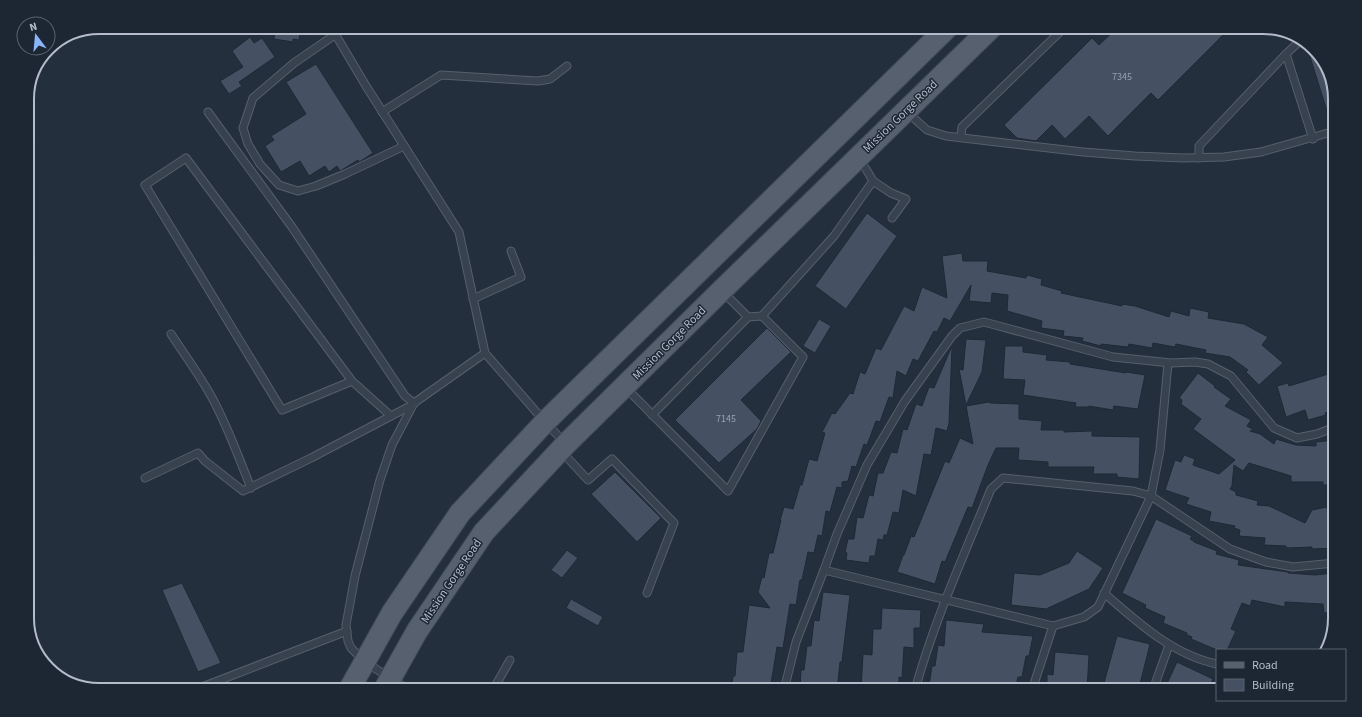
<svg xmlns="http://www.w3.org/2000/svg" width="1362" height="717" font-family="'Source Sans 3',sans-serif">
<style>
.building{fill:#455162;stroke:#1f2835}
.lines{fill:none;stroke-linecap:round;stroke-linejoin:round}
.lane-casing{stroke:#565f6c;stroke-width:9}
.primary-casing{stroke:#414a57;stroke-width:23}
.lane{stroke:#38414e;stroke-width:7}
.primary{stroke:#56606e;stroke-width:21}
.labels{text-anchor:middle;stroke-width:3;stroke-linejoin:round;paint-order:stroke}
.number-label{font-size:10px;fill:#98a1af}
.street-label{font-size:12px;fill:#b4bcc9;stroke:#1d2633}
.rim{fill:none;stroke:#b4bcc9;stroke-width:2}
</style>
<rect width="100%" height="100%" fill="#242f3e"/>
<g class="building">
<polygon points="275,27 301,27 299,40 293,39 293,42 274,39"/>
<polygon points="1118,27 1231,27 1158,100 1151,93 1108,136 1089,116 1065,139 1052,125 1036,141 1017,138 1004,125 1092,38 1099,45"/>
<polygon points="250,37 254,43 262,38 275,57 239,82 242,86 229,94 220,81 243,67 232,51"/>
<polygon points="1306,44 1323,59 1335,94 1335,126 1332,127"/>
<polygon points="316,64 373,153 364,159 359,162 358,160 340,171 337,166 329,172 325,166 309,176 300,161 281,172 265,146 274,140 271,136 306,114 286,82"/>
<polygon points="867,213 897,236 846,309 815,286"/>
<polygon points="962,253 963,261 988,261 987,271 1026,278 1027,275 1042,279 1041,285 1062,291 1061,293 1122,306 1122,304 1135,306 1169,317 1171,311 1189,316 1190,308 1209,312 1208,318 1244,324 1268,337 1262,345 1283,363 1259,385 1246,372 1248,370 1230,357 1205,353 1206,350 1176,344 1175,347 1153,343 1152,348 1129,344 1128,347 1101,344 1101,346 1082,341 1083,338 1063,336 1064,331 1041,328 1042,321 1007,311 1008,295 992,293 991,303 969,301 971,285 950,321 944,318 937,332 934,331 918,361 913,359 906,376 897,371 893,398 889,397 880,422 876,421 867,445 864,444 856,467 852,466 848,481 842,482 842,488 837,487 830,512 826,511 822,536 818,535 814,553 808,552 802,580 800,580 796,605 790,604 783,648 777,647 770,690 731,690 733,676 735,676 737,652 743,652 749,605 770,608 758,592 762,577 764,578 769,553 773,553 781,520 780,520 784,507 793,509 800,485 802,485 809,459 817,461 825,433 822,432 832,413 835,414 850,393 853,394 860,372 865,374 876,348 881,350 904,306 914,311 922,287 947,298 942,256"/>
<polygon points="819,319 831,326 815,353 803,346"/>
<polygon points="767,328 791,352 741,400 761,421 757,429 719,463 675,420"/>
<polygon points="966,339 986,340 982,372 966,405 959,369 963,370"/>
<polygon points="1005,346 1023,346 1023,352 1047,355 1046,360 1070,362 1070,364 1126,373 1126,372 1145,375 1138,409 1114,406 1113,410 1089,406 1089,407 1075,407 1076,403 1023,395 1025,380 1003,379"/>
<polygon points="951,348 952,348 949,423 947,431 936,428 931,455 924,454 916,496 903,490 899,513 893,512 887,535 884,535 883,540 878,539 875,556 870,556 869,563 846,560 847,553 845,552 848,539 854,539 857,517 863,518 869,495 873,496 878,473 883,473 891,452 897,453 903,429 907,430 916,404 922,406 929,387 934,388"/>
<polygon points="1335,372 1335,410 1325,413 1326,415 1308,420 1305,410 1286,417 1277,386 1288,383 1289,386"/>
<polygon points="1198,373 1215,386 1214,387 1231,399 1225,406 1251,420 1247,426 1254,430 1250,431 1260,434 1274,444 1276,439 1296,445 1316,446 1316,442 1335,440 1335,485 1323,485 1323,482 1291,482 1291,476 1249,463 1243,471 1234,465 1232,486 1230,489 1236,492 1236,495 1258,501 1257,505 1269,506 1305,523 1312,510 1327,507 1328,518 1335,516 1335,548 1312,549 1312,547 1286,548 1286,546 1264,545 1265,538 1239,536 1240,530 1234,528 1235,526 1209,521 1211,512 1186,504 1189,498 1165,490 1175,460 1181,462 1184,455 1195,459 1193,465 1219,474 1235,460 1193,429 1201,419 1181,404 1182,400 1179,398"/>
<polygon points="989,402 990,403 1019,404 1019,419 1042,421 1041,430 1064,430 1064,432 1092,431 1092,436 1140,437 1139,479 1117,477 1117,474 1093,474 1094,467 1048,467 1048,462 1018,460 1019,448 996,448 988,465 972,508 968,507 945,562 942,561 935,584 897,572 903,555 904,555 911,536 914,537 945,461 949,463 960,438 973,444 966,406"/>
<polygon points="615,472 661,518 637,542 591,494"/>
<polygon points="1156,519 1192,536 1190,539 1194,541 1194,542 1217,551 1216,554 1239,560 1238,565 1288,572 1288,573 1315,575 1334,573 1335,612 1324,613 1323,604 1285,602 1285,607 1252,600 1250,606 1242,603 1231,629 1236,631 1227,650 1217,650 1191,639 1192,637 1187,635 1187,633 1163,623 1165,617 1145,608 1146,605 1122,593"/>
<polygon points="567,550 578,558 562,578 551,570"/>
<polygon points="1077,551 1103,568 1089,589 1046,609 1011,605 1014,573 1040,575 1069,563"/>
<polygon points="182,583 221,663 198,672 162,590"/>
<polygon points="823,592 850,595 842,662 840,662 837,690 800,689 801,670 804,670 807,646 811,646 814,620 819,621"/>
<polygon points="571,599 603,617 598,626 566,608"/>
<polygon points="882,608 921,610 920,628 914,628 914,648 904,647 902,678 899,677 899,690 861,690 863,654 872,655 873,629 881,629"/>
<polygon points="946,620 984,624 982,632 1033,636 1029,656 1026,656 1022,677 1018,677 1015,690 970,690 929,686 932,666 935,666 938,645 944,646"/>
<polygon points="1117,636 1150,644 1140,684 1138,683 1136,690 1102,690"/>
<polygon points="1055,652 1089,655 1087,690 1047,690 1047,674 1053,675"/>
<polygon points="1177,662 1213,679 1208,690 1164,690"/>
</g>
<g class="lines">
<defs>
<g id="lane">
<polyline points="331,27 366,86 459,232 485,353 545,422 565,443"/>
<polyline points="336,34 294,63 253,98 243,128 248,144 260,164 279,185 298,191 316,186 345,174 404,146"/>
<polyline points="1286,54 1301,40"/>
<polyline points="208,112 292,227 405,396 414,403 485,353"/>
<polyline points="382,112 441,75 538,81 550,79 567,66"/>
<polyline points="907,112 927,130 946,136 1083,152 1135,156 1184,158 1224,157 1261,152 1335,131"/>
<polyline points="961,137 962,127 1065,27"/>
<polyline points="1199,158 1199,146 1286,54 1313,139"/>
<polyline points="873,181 891,193 906,199 892,218"/>
<polyline points="723,292 748,317 762,316"/>
<polyline points="473,299 521,277 511,251"/>
<path d="M171,334C184,354 198,373 210,394C227,424 238,456 251,488"/>
<polyline points="352,381 282,410 145,185 186,158 352,381 391,416"/>
<polyline points="626,388 728,491 803,357 762,316 834,236 873,181 866,169 858,159"/>
<polyline points="652,415 748,317"/>
<polyline points="562,452 588,480 612,459 674,523 647,593"/>
<polyline points="145,478 198,453 205,461 243,491 311,458 414,404"/>
<polyline points="824,570 1053,626 1084,617 1098,607 1151,496 1160,450 1168,363"/>
<path d="M1104,593C1137,622 1173,655 1217,664"/>
<polyline points="185,690 202,687 347,631"/>
<polyline points="409,690 365,662 351,648 348,641 346,625 355,576 380,480 392,445 414,403"/>
<polyline points="493,690 510,660"/>
<polyline points="784,690 796,642 824,570 837,534 867,465 905,401 952,336 960,328 984,322 1113,357 1171,363 1195,362 1208,364 1231,376 1274,428 1297,438 1317,434 1335,427"/>
<path d="M915,690C934,621 964,555 991,489L1003,478L1133,491L1151,496L1230,549L1266,562L1293,567L1335,563"/>
<polyline points="1032,690 1053,626"/>
<polyline points="1153,690 1169,645"/>
</g>
<g id="primary">
<polyline points="349,690 392,613 460,513 545,422 948,27"/>
<polyline points="384,690 417,631 484,532 566,444 722,290 992,27"/>
</g>
</defs>
<use href="#lane" class="lane-casing"/>
<use href="#primary" class="primary-casing"/>
<use href="#lane" class="lane"/>
<use href="#primary" class="primary"/>
</g>
<g class="labels">
<g class="number-label">
<text x="1122" y="80">7345</text>
<text x="726" y="422">7145</text>
</g>
<g class="street-label">
<text transform="translate(900 116) rotate(-44)" y="4">Mission Gorge Road</text>
<text transform="translate(669 343) rotate(-45)" y="4">Mission Gorge Road</text>
<text transform="translate(451 581) rotate(-56)" y="4">Mission Gorge Road</text>
</g>
</g>
<path d="M0 0H1362V717H0ZM99 34H1263A65 65 0 0 1 1328 99V618A65 65 0 0 1 1263 683H99A65 65 0 0 1 34 618V99A65 65 0 0 1 99 34Z" fill="#1d2633" fill-rule="evenodd"/>
<path class="rim" d="M99 34H1263A65 65 0 0 1 1328 99V618A65 65 0 0 1 1263 683H99A65 65 0 0 1 34 618V99A65 65 0 0 1 99 34Z"/>
<rect x="1216" y="649" width="130" height="52" fill="#1d2633" stroke="#59626f"/>
<rect x="1224" y="662" width="20" height="6" fill="#56606e" stroke="#59626f"/>
<text x="1252" y="669" font-size="12" fill="#b4bcc9">Road</text>
<rect x="1224" y="679" width="20" height="12" fill="#455162" stroke="#59626f"/>
<text x="1252" y="689" font-size="12" fill="#b4bcc9">Building</text>
<g transform="translate(36 36) rotate(344)"><circle r="19" fill="#1d2633" stroke="#59626f"/>
<path d="M0-3L7 15L0 10L-7 15Z" fill="#8ab4f8"/>
<text y="-6" font-size="11" font-weight="bold" text-anchor="middle" fill="#b4bcc9">N</text>
</g>
</svg>
